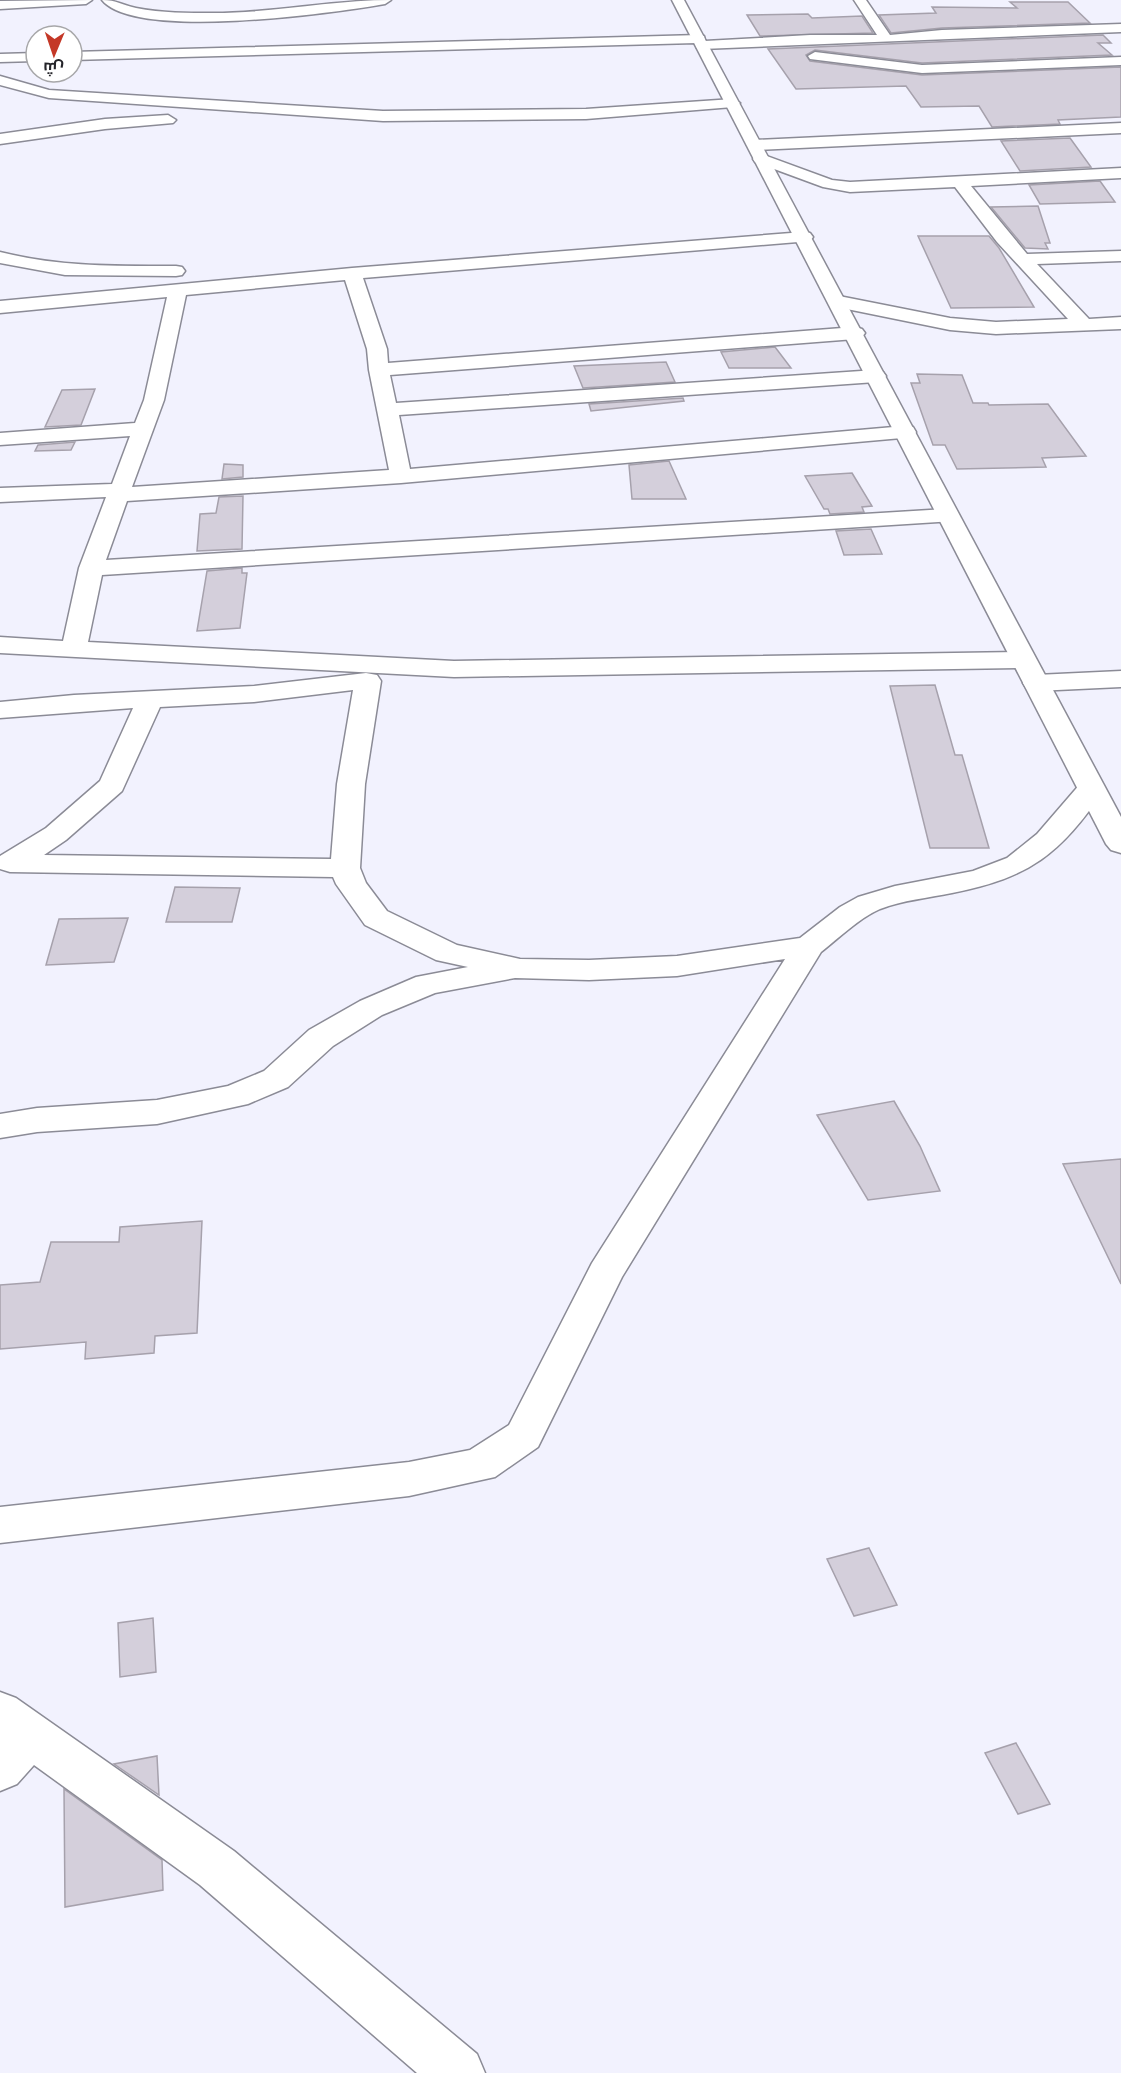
<svg xmlns="http://www.w3.org/2000/svg" width="1121" height="2073" font-family="Jost,Cairo,sans-serif">
<style>
.building{fill:#d4cfdb;stroke:#a6a1ac;stroke-width:1.5}
.lines{fill:none;stroke-linecap:round;stroke-linejoin:round}
.minor-casing{stroke:#8b8b96;stroke-width:3}
.tertiary-casing{stroke:#8b8b96;stroke-width:3}
.minor{fill:#fff;fill-rule:evenodd}
.tertiary{fill:#fff;fill-rule:evenodd}
</style>
<rect width="100%" height="100%" fill="#f2f2fe"/>
<g class="building">
<polygon points="1010,2 1068,2 1090,23 942,28 891,33 879,15 936,13 932,7 1017,8"/>
<polygon points="808,14 812,18 862,16 873,33 760,36 747,15"/>
<polygon points="1103,35 1111,43 1098,43 1112,55 922,63 815,50 806,55 810,61 922,75 1121,67 1121,117 1058,120 1060,124 992,127 979,106 921,107 906,86 796,89 768,49"/>
<polygon points="1070,138 1091,167 1020,171 1001,141"/>
<polygon points="1100,181 1115,202 1040,204 1029,185"/>
<polygon points="1038,206 1050,243 1045,243 1048,249 1025,248 991,207"/>
<polygon points="918,236 989,236 999,248 1034,307 951,308"/>
<polygon points="775,347 791,368 729,368 721,352"/>
<polygon points="666,362 675,382 583,388 574,366"/>
<polygon points="917,374 962,375 973,403 988,403 989,405 1048,404 1086,456 1042,458 1046,467 957,469 945,445 933,445 911,383 920,383"/>
<polygon points="95,389 81,425 45,427 62,390"/>
<polygon points="683,398 684,401 591,411 589,404"/>
<polygon points="75,442 71,450 35,451 38,445"/>
<polygon points="669,461 686,499 632,499 629,465"/>
<polygon points="224,464 243,465 243,477 222,479"/>
<polygon points="852,473 872,506 862,507 864,512 830,514 828,509 824,509 805,476"/>
<polygon points="243,496 242,549 197,551 200,514 216,513 219,497"/>
<polygon points="871,529 882,554 844,555 836,531"/>
<polygon points="242,568 242,573 247,573 240,628 197,631 207,571"/>
<polygon points="935,685 955,755 962,755 989,848 930,848 890,686"/>
<polygon points="175,887 240,888 232,922 166,922"/>
<polygon points="128,918 114,962 46,965 59,919"/>
<polygon points="894,1101 920,1146 940,1191 868,1200 817,1115"/>
<polygon points="1121,1159 1121,1284 1063,1164"/>
<polygon points="202,1221 197,1333 155,1336 154,1353 85,1359 86,1342 0,1349 0,1285 40,1282 51,1242 119,1242 120,1227"/>
<polygon points="869,1548 897,1605 854,1616 827,1559"/>
<polygon points="153,1618 156,1672 120,1677 118,1623"/>
<polygon points="1016,1743 1050,1804 1018,1814 985,1753"/>
<polygon points="157,1756 159,1795 114,1764"/>
<polygon points="64,1789 162,1860 163,1890 65,1907"/>
</g>
<g class="lines">
<defs>
<g id="minor">
<polygon points="92,0 86,4 0,9 0,1"/>
<path d="M102,0C117,0 122,5 136,8C162,13 188,13 214,13C273,13 332,0 391,0L385,4C334,13 135,41 102,0Z"/>
<polygon points="854,0 866,0 890,35 942,30 1121,24 1121,32 702,49 697,48 696,43 72,60 72,52 699,35 704,36 705,41 810,35 877,35"/>
<polygon points="815,52 922,65 1121,57 1121,65 922,73 810,59 808,56"/>
<polygon points="36,53 36,61 0,62 0,54"/>
<polygon points="0,76 49,90 383,111 586,109 733,99 740,103 733,107 586,119 383,121 49,98 0,85"/>
<polygon points="168,115 176,120 173,123 105,129 0,144 0,134 105,119"/>
<polygon points="1121,123 1121,133 755,150 747,145 755,140"/>
<polygon points="761,154 832,180 850,182 1121,168 1121,178 971,186 1027,254 1121,251 1121,261 1037,264 1089,319 1121,317 1121,329 996,334 950,330 832,306 830,302 832,298 839,296 950,318 996,322 1068,319 997,242 955,187 850,192 823,187 755,162 753,159 755,156"/>
<path d="M804,232L810,233L813,237L810,241L363,278L387,349L388,363L855,327L862,329L865,333L862,337L855,339L390,375L396,403L876,370L883,372L886,376L883,380L876,382L399,415L410,469L905,426L913,427L916,432L913,437L401,483L127,501L106,560L946,509L954,511L957,516L954,521L102,575L88,642L454,661L1022,652L1031,655L1035,660L1031,665L1022,668L454,677L0,653V637L63,641L79,568L106,497L0,502V488L112,484L130,436L0,445V433L135,423L144,400L167,297L0,313V301L352,268ZM345,280L367,349L369,370L389,470L132,487L164,400L186,295Z"/>
<path d="M0,252C60,267 114,266 176,266L182,267L185,271L182,275L176,276L65,275L0,263Z"/>
<polygon points="1121,671 1121,687 1036,691 1027,689 1023,683 1027,677 1036,675"/>
<path d="M366,673L377,675L381,681L365,784L360,868L366,883L387,911L457,945L520,959L589,960L677,956L800,938L840,907L858,897L895,886L973,871L1007,858L1037,834L1081,783L1091,781L1101,783L1105,789C1059,855 1031,877 952,893C928,898 903,900 880,909C858,919 840,937 821,952L622,1277L538,1447L495,1477L409,1496L0,1543V1507L409,1462L470,1450L509,1425L592,1263L785,959L677,976L589,980L515,978L435,993L382,1015L333,1046L288,1087L248,1104L157,1124L37,1132L0,1138V1114L37,1108L157,1100L228,1086L264,1071L309,1030L360,1001L416,977L468,967L436,960L365,925L336,884L333,877L10,872L0,869V856L46,828L100,781L133,708L0,718V702L74,695L254,686ZM353,690L337,784L331,859L44,855L66,840L122,791L160,707L254,702Z"/>
<polygon points="0,1692 16,1698 234,1851 477,2054 485,2073 417,2073 200,1885 34,1765 17,1784 0,1791"/>
</g>
<polygon id="tertiary" points="672,0 684,0 1121,817 1121,853 1111,850 1106,844"/>
</defs>
<use href="#minor" class="minor-casing"/>
<use href="#tertiary" class="tertiary-casing"/>
<use href="#minor" class="minor"/>
<use href="#tertiary" class="tertiary"/>
</g>
<g transform="translate(54 54) rotate(182)"><circle r="28" fill="#ffffff" stroke="#a7a7a9" stroke-width="1.5"/>
<path d="M0-4.5L10 22L0 15L-10 22Z" fill="#c43827"/>
<text y="-9" font-size="16" font-weight="bold" text-anchor="middle" fill="#242429">ش</text>
</g>
</svg>
